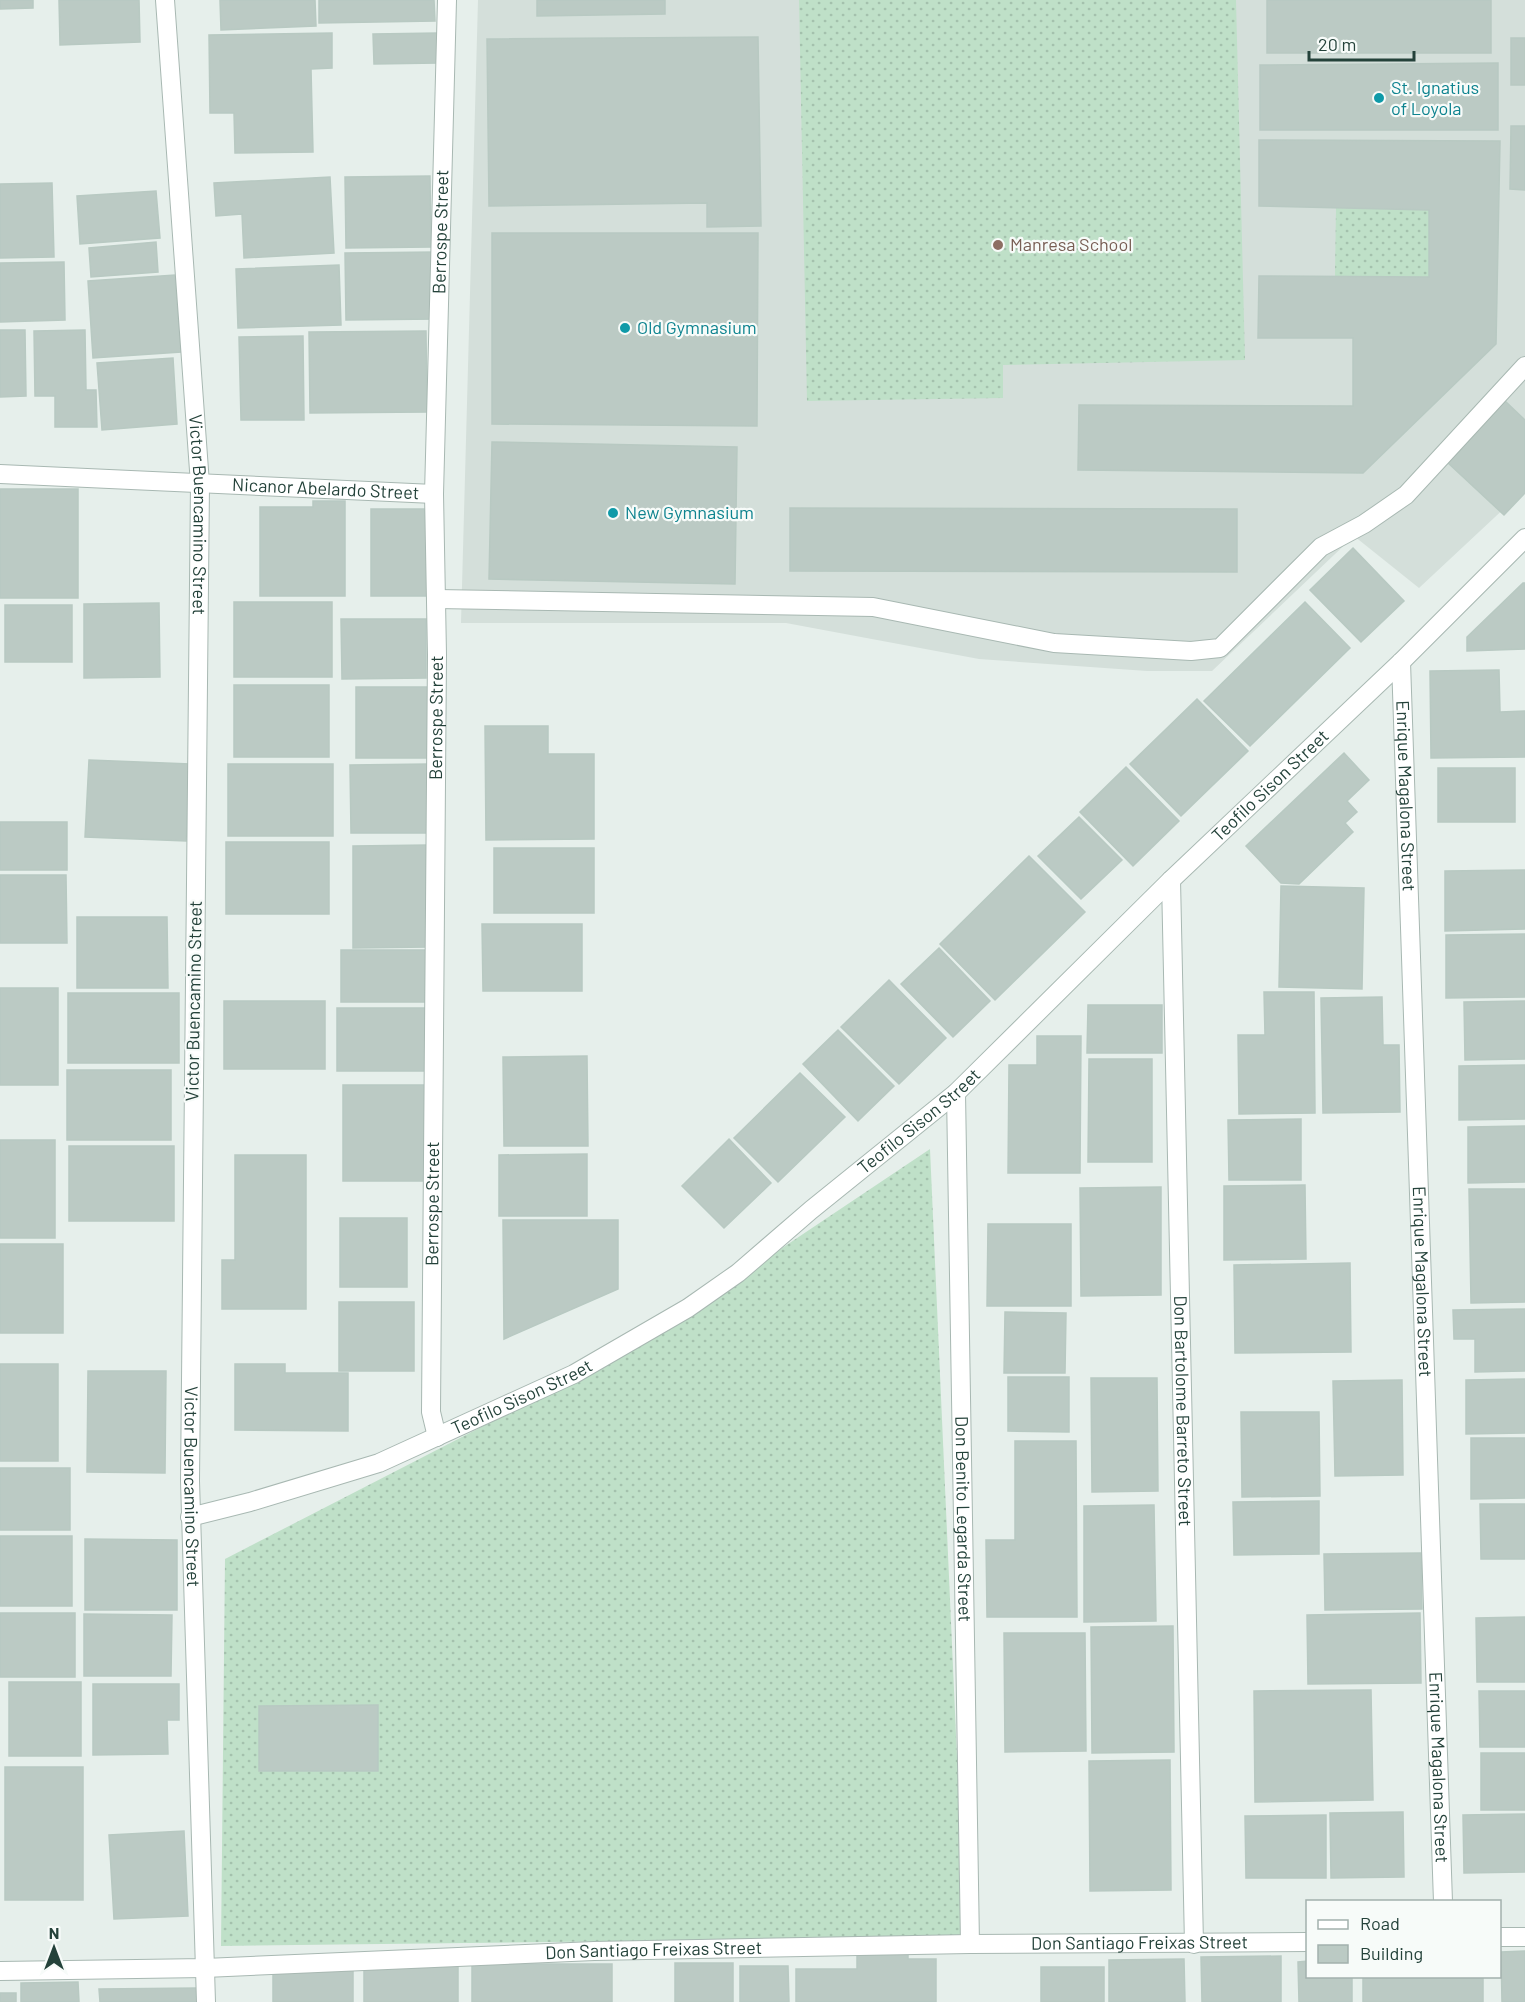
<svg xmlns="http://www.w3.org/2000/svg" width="1525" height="2002" font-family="Barlow,sans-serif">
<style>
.built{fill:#d4dfda}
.grass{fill:url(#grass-dots)}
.building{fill:#bbcac4;stroke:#b8c9c2;stroke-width:1.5}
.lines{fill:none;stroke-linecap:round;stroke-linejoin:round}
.minor-casing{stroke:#a8b8b2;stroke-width:20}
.minor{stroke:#fff;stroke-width:18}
.culture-dot{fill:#0f9aa8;stroke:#f7fbf9;stroke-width:2}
.education-dot{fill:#8d6e63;stroke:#f7fbf9;stroke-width:2}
.labels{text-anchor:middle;stroke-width:4.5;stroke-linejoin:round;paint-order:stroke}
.culture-label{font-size:18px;fill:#0d838f;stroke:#f7fbf9;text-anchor:start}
.street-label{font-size:18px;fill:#24423a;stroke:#f7fbf9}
.education-label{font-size:18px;fill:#785e54;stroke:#f7fbf9;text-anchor:start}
</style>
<defs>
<pattern id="grass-dots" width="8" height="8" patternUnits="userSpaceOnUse" patternTransform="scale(1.5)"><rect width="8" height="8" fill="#bfe0c8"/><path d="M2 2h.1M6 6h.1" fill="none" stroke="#a4c1ad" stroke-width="1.8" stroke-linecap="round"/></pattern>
</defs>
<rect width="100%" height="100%" fill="#e6efeb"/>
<polygon class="built" points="478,0 1525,0 1525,489 1419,588 1354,536 1212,671 1147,671 979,659 786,623 461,623"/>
<g class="grass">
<polygon points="799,0 1236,0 1245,360 1003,365 1003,398 807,401"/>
<polygon points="1336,208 1429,210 1429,277 1335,276"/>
<polygon points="930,1149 965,1937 221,1946 225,1559 627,1352"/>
</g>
<g class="building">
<polygon points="0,0 33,0 33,8 0,9"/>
<polygon points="59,0 139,0 140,42 60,45"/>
<polygon points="220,0 315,0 316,26 221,30"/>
<polygon points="319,0 434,0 435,21 319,23"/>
<polygon points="537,0 665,0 665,14 537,16"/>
<rect x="1267" y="0" width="224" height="53"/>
<polygon points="332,33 332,68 311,69 313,152 235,153 234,113 210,113 209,35"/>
<polygon points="438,33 438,63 374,64 373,34"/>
<polygon points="758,37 761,226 707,227 707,203 489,206 487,39"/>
<rect x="1511" y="38" width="14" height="47"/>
<polygon points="1498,63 1498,130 1260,130 1260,65"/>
<polygon points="1511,126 1525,126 1525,190 1510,189"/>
<polygon points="1259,140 1500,141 1496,344 1363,473 1078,470 1079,405 1353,406 1353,338 1258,338 1259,276 1429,277 1429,210 1259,206"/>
<polygon points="430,176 431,247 346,248 345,177"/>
<polygon points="330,177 334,253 244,258 242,214 216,216 214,183"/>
<polygon points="52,183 54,257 0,258 0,184"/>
<polygon points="156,191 160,238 80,244 77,196"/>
<polygon points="492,233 758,233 757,426 492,424"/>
<polygon points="156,242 158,272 91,277 89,248"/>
<polygon points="436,252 437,319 346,320 345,253"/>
<polygon points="64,262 65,320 0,322 0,263"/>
<polygon points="339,265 341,325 238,328 236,269"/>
<polygon points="175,275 181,352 93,358 88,281"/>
<polygon points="0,330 25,330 26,396 0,397"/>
<polygon points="85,330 86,390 96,390 97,427 55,427 55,396 35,396 34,331"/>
<polygon points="426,331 427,412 310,413 309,332"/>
<polygon points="303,336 304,420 241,420 239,337"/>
<polygon points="173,358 177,424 102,430 97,363"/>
<polygon points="1505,401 1525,420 1525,493 1504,515 1447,462"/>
<polygon points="492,442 737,447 735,584 489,579"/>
<rect x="0" y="489" width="78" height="109"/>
<polygon points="313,501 345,501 345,596 260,596 260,507 313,507"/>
<polygon points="790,508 1237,509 1237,572 790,571"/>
<polygon points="371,509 428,509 429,596 371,596"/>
<polygon points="1353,548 1404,601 1361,642 1310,590"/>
<polygon points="1523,583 1525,583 1525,649 1467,651 1467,637"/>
<rect x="234" y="602" width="98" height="75"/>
<polygon points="1305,602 1350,648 1250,746 1204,701"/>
<polygon points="159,603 160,677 84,678 84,604"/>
<rect x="5" y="605" width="67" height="57"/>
<polygon points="341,619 426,619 426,678 342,679"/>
<polygon points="1499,670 1500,712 1525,711 1525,757 1431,758 1430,671"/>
<rect x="234" y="685" width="95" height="72"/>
<rect x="356" y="687" width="73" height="71"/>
<polygon points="1197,699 1248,751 1181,816 1130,764"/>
<polygon points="485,726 548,726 548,754 594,754 594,839 486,840"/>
<polygon points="1344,753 1369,780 1347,801 1357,812 1345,823 1353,832 1299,884 1281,883 1246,846"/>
<polygon points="89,760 190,764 186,841 85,837"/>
<rect x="228" y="764" width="105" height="72"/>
<polygon points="428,764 428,833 351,833 350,765"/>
<polygon points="1126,767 1179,821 1133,866 1080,812"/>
<rect x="1438" y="768" width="77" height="54"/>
<polygon points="1079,817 1122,860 1081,899 1038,856"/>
<rect x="0" y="822" width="67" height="48"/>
<rect x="226" y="842" width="103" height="72"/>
<polygon points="428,845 428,947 353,948 353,846"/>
<rect x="494" y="848" width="100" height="65"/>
<polygon points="1029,856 1085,912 995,1000 940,944"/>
<polygon points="1525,870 1525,929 1445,931 1445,871"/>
<polygon points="0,875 66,875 67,943 0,943"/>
<polygon points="1281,886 1364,888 1362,989 1279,987"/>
<polygon points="77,917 167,917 168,988 77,988"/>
<polygon points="482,924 582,924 582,991 483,991"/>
<polygon points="1525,934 1525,997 1446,998 1446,935"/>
<polygon points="939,948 990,1001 953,1037 901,984"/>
<rect x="341" y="950" width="87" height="52"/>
<polygon points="889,980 946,1038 899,1084 841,1027"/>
<rect x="0" y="988" width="58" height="97"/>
<polygon points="1264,992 1314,992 1315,1113 1239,1114 1238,1035 1265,1035"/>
<rect x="68" y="993" width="111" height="70"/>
<polygon points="1382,997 1383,1045 1399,1045 1400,1112 1323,1113 1321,998"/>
<rect x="224" y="1001" width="101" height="68"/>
<polygon points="1525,1001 1525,1059 1465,1060 1464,1002"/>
<polygon points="1088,1005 1162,1005 1162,1053 1087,1053"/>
<polygon points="337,1008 430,1008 431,1071 337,1071"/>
<polygon points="838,1030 894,1086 858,1121 803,1064"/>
<polygon points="1037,1036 1081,1036 1080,1173 1008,1173 1009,1065 1037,1065"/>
<polygon points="587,1056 588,1146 504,1146 503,1057"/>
<polygon points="1089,1059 1152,1059 1152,1162 1088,1162"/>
<polygon points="1525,1065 1525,1119 1459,1120 1459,1066"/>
<rect x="67" y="1070" width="104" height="70"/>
<polygon points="800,1073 845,1117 778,1182 734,1138"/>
<rect x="343" y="1085" width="83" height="96"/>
<polygon points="1301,1119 1301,1180 1229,1180 1228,1120"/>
<polygon points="1525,1126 1525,1182 1468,1183 1468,1127"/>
<polygon points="729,1139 771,1183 724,1228 682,1186"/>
<rect x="0" y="1140" width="55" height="98"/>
<rect x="69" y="1146" width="105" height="75"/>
<polygon points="587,1154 587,1216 499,1216 499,1155"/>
<polygon points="235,1155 306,1155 306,1309 222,1309 222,1260 235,1260"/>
<polygon points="1305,1185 1306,1259 1224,1260 1224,1186"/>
<polygon points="1161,1187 1161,1295 1081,1296 1080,1188"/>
<polygon points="1469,1189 1525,1189 1525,1302 1471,1303"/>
<rect x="340" y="1218" width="67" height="69"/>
<polygon points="503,1220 618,1220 618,1289 504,1339"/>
<polygon points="988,1224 1071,1224 1071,1306 987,1306"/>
<rect x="0" y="1244" width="63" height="89"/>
<polygon points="1350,1263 1351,1352 1235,1353 1234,1265"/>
<rect x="339" y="1302" width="75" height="69"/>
<polygon points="1525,1309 1525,1371 1475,1372 1475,1339 1454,1339 1453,1310"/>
<polygon points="1005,1312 1066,1313 1065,1373 1004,1373"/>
<rect x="0" y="1364" width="58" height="97"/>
<polygon points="235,1364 285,1364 285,1373 348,1373 348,1431 235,1430"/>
<polygon points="88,1371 166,1371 165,1473 87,1472"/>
<polygon points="1008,1377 1069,1377 1069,1432 1008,1431"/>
<polygon points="1091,1378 1157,1378 1158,1491 1092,1492"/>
<polygon points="1525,1379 1525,1433 1466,1434 1466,1380"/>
<polygon points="1402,1380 1403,1475 1335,1476 1333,1381"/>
<polygon points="1241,1412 1319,1412 1320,1496 1242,1497"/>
<polygon points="1471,1438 1525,1438 1525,1498 1471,1499"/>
<polygon points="1015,1441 1076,1441 1077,1617 987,1617 986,1540 1015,1540"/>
<rect x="0" y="1468" width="70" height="62"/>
<polygon points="1319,1501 1319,1554 1234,1555 1233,1502"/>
<polygon points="1480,1504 1525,1504 1525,1559 1481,1559"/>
<polygon points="1154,1505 1156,1621 1084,1622 1084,1506"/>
<rect x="0" y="1536" width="72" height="70"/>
<polygon points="85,1539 177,1540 177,1610 85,1610"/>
<polygon points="1421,1553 1422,1609 1325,1610 1324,1554"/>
<rect x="0" y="1613" width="75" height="64"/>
<polygon points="1420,1613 1421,1683 1308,1684 1307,1615"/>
<polygon points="84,1614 172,1615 171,1676 84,1676"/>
<polygon points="1525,1617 1525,1682 1477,1682 1476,1618"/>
<polygon points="1173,1626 1174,1752 1092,1753 1091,1627"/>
<polygon points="1004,1633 1085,1633 1086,1751 1005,1752"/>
<rect x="9" y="1682" width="72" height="74"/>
<polygon points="93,1684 179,1684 179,1720 167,1720 168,1754 93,1755"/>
<polygon points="1371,1690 1373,1800 1255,1802 1254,1691"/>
<polygon points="1479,1691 1525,1691 1525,1747 1480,1747"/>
<polygon points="378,1705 378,1771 259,1771 259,1706"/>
<rect x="1481" y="1753" width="44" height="57"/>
<polygon points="1170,1760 1171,1890 1090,1891 1089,1761"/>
<rect x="5" y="1767" width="78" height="133"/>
<polygon points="1403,1812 1404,1877 1331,1878 1330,1813"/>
<polygon points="1525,1814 1525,1872 1464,1873 1463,1815"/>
<polygon points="1326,1815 1326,1878 1246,1878 1245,1816"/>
<polygon points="184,1831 188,1916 114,1919 109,1835"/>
<polygon points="857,1949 908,1949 908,1959 936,1959 936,2002 796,2002 796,1969 857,1969"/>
<polygon points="1525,1951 1525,2002 1502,2002 1501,1952"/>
<polygon points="1281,1956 1281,2002 1202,2002 1201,1957"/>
<polygon points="1184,1959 1185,2002 1109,2002 1109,1960"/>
<polygon points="1308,1961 1308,1976 1352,1976 1352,2002 1299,2002 1298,1962"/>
<rect x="364" y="1962" width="94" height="40"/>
<rect x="675" y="1963" width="58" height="39"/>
<rect x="472" y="1964" width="140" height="38"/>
<polygon points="740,1966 788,1966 789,2002 740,2002"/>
<rect x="1041" y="1967" width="63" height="35"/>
<rect x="273" y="1969" width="80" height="33"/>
<rect x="1363" y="1976" width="120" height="26"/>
<polygon points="78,1982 79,2002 21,2002 21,1983"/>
<polygon points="198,1988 198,2002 100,2002 99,1989"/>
<rect x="0" y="1993" width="16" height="9"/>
</g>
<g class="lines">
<defs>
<g id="minor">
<path id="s1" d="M165,0L200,484L190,1481L206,2002"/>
<path id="s2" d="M0,474L434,494"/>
<polyline points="437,599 873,607 1054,643 1191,651 1220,648 1321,547 1364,524 1406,495 1525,366"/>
<path id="s3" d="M1401,662L1443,1902"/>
<path id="s4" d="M1171,880L1194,1944"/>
<path id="s5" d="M956,1093L970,1944"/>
<path id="s6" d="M437,1437L431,1412L437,655L434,494L447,0"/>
<path id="s7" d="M190,1517L250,1502L379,1463L574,1374L688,1308L738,1273L811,1210L956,1093L1171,880L1401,662L1525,538"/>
<polyline points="1500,1937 1525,1937"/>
<path id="s8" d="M0,1971L205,1968L594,1951L970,1944L1308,1942"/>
</g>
</defs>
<use href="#minor" class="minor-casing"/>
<use href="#minor" class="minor"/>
</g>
<g class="culture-dot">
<circle cx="1379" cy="98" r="6"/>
<circle cx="625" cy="328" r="6"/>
<circle cx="613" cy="513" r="6"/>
</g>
<circle class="education-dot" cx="998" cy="245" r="6"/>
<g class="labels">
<g class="culture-label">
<text x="1391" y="94">St. Ignatius<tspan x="1391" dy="21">of Loyola</tspan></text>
<text x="637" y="334">Old Gymnasium</text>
<text x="625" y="519">New Gymnasium</text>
</g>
<g class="street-label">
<text dy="6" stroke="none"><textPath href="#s6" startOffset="1206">Berrospe Street</textPath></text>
<text dy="6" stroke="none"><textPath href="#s2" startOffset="326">Nicanor Abelardo Street</textPath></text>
<text dy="6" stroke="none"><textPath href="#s1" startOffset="516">Victor Buencamino Street</textPath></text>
<text dy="6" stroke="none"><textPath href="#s6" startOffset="720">Berrospe Street</textPath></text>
<text dy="6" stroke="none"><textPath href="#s7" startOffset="1326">Teofilo Sison Street</textPath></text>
<text dy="6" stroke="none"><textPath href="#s3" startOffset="134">Enrique Magalona Street</textPath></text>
<text transform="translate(194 1001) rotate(-89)" y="6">Victor Buencamino Street</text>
<text dy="6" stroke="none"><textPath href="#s7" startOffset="840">Teofilo Sison Street</textPath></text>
<text dy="6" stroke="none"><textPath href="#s6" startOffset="234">Berrospe Street</textPath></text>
<text dy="6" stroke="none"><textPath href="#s3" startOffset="620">Enrique Magalona Street</textPath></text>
<text dy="6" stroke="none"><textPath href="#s7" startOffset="354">Teofilo Sison Street</textPath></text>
<text dy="6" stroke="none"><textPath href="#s4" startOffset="531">Don Bartolome Barreto Street</textPath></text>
<text dy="6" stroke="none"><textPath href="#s1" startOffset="1488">Victor Buencamino Street</textPath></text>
<text dy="6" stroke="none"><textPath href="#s5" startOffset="426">Don Benito Legarda Street</textPath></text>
<text dy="6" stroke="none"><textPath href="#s3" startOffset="1106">Enrique Magalona Street</textPath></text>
<text dy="6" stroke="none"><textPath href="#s8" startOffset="1140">Don Santiago Freixas Street</textPath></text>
<text dy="6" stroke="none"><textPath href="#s8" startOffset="654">Don Santiago Freixas Street</textPath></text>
</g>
<g class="education-label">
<text x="1010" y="251">Manresa School</text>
</g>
</g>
<rect x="1306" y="1900" width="195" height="78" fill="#f7fbf9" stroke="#a3b1ad" stroke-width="1.5"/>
<rect x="1318" y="1920" width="30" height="9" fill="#ffffff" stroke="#a3b1ad" stroke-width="1.5"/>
<text x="1360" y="1930" font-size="18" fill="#24423a">Road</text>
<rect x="1318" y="1945" width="30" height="18" fill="#bbcac4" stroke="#a3b1ad" stroke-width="1.5"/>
<text x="1360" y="1960" font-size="18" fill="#24423a">Building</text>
<g transform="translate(54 1948)" stroke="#f7fbf9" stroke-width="4.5" paint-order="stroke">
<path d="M0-4.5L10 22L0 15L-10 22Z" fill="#24423a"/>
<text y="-9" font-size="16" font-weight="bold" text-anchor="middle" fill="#24423a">N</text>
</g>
<path d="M1309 51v9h105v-9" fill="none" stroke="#24423a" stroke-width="3"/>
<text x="1318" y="51" font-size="18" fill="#24423a" stroke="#f7fbf9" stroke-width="4.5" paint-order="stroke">20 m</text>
</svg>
